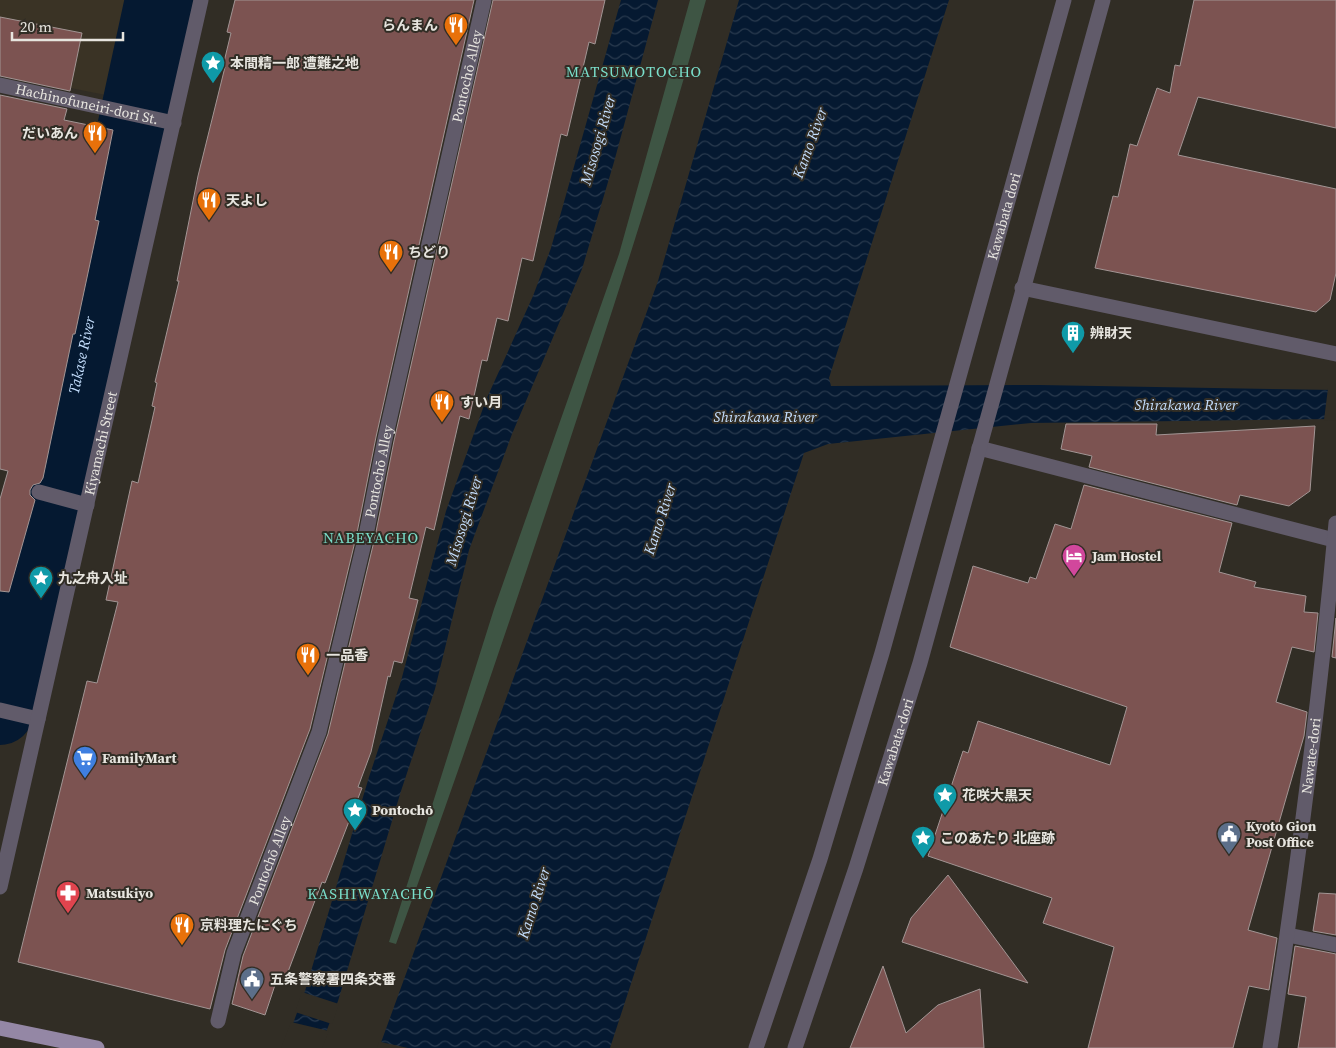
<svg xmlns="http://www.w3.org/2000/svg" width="1336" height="1048" font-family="'Source Serif 4','Noto Sans JP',serif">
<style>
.built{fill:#3a3325}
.green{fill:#3e5544}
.water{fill:url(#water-waves)}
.pier{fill:#312d25}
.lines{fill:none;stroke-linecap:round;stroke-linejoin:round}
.river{stroke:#051931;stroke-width:68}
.building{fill:#7c5351;stroke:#a29594}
.minor{stroke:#615b6a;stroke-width:15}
.major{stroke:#9487a5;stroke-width:15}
.labels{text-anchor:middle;stroke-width:4;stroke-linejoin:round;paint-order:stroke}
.poi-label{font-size:14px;font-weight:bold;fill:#e7e5df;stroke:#312d25;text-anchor:start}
.street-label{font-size:14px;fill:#e7e5df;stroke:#312d25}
.neighbourhood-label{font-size:15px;letter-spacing:1px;fill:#7adfcb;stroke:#312d25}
.water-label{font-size:15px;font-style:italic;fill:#c4defd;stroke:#312d25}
</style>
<defs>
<pattern id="water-waves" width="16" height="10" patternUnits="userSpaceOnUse" patternTransform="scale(1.25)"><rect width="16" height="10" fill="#051931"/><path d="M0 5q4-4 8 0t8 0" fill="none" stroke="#293a4e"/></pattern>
</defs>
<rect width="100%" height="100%" fill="#312d25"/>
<polygon class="built" points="0,0 147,0 126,99 0,74"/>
<path class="green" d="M690,0H706C664,154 614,306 564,458C510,621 455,783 396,944L389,942L494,609L619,254Z"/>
<g class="water">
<polygon points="621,0 658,0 614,162 582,269 512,434 469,550 435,689 401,791 338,1001 320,1048 284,1048 305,991 369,777 401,681 446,511 486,400 533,296 551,248"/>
<polygon points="739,0 949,0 829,378 831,386 1040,385 1336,390 1336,419 1031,423 828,444 804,453 610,1048 379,1048 658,281"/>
</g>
<g class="pier">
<polygon points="1328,388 1336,388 1336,421 1324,420"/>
<polygon points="302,992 339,1004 332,1024 295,1012"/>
<polygon points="291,1022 329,1031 322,1048 281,1048"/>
<polygon points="379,1042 381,1042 408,1048 377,1048"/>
</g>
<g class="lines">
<path class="river" id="s1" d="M0,711L49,507L159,0"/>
</g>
<g class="building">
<polygon points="235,0 474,0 376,437 357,533 310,729 225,950 210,1009 18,962 87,681 97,683 118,602 106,600 132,481 138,483 155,407 152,406 157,383 155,382 179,281 177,281 198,176 225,67 223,66 231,33 227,32"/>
<polygon points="493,0 605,0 595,44 589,42 567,136 561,134 533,261 522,258 508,321 497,318 487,361 482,360 469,419 460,416 434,530 426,527 409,598 418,600 402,663 394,661 390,677 388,676 371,752 358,787 362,788 325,883 322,882 283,985 276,982 265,1015 232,1004 243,956 328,734 375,537 394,441"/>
<polygon points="1194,0 1336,0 1336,128 1198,97 1178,155 1336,189 1336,273 1330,300 1316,312 1095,268 1113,196 1118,197 1130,144 1137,146 1157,88 1170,93 1175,65 1180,66"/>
<polygon points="0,17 82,33 70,91 0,76"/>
<polygon points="0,95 67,109 64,120 113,130 95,220 99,221 75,334 73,334 43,478 40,483 33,485 30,490 30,495 35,500 9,592 0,591 0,499 8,471 0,469"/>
<polygon points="1066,424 1157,424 1156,435 1315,426 1310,491 1289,506 1240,495 1237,505 1089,467 1092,456 1061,449"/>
<polygon points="1084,485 1232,523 1219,572 1256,582 1254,587 1306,596 1304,612 1318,613 1314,652 1292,647 1276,702 1307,712 1304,736 1248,930 1277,938 1269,990 1249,986 1233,1048 1088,1048 1114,947 1043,923 1052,898 928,856 963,751 968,753 978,721 1110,765 1127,707 950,647 973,566 1028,583 1030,577 1036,579 1055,524 1071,529"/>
<polygon points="1336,618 1336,658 1332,657"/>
<polygon points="948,875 1028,983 902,942 911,918"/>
<polygon points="1319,893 1336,894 1336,935 1313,931"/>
<polygon points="1295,946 1336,954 1336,1048 1298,1048 1306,997 1288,994"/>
<polygon points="883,966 906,1033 938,1005 980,989 984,1048 850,1048"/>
</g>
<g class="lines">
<g class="minor">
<path id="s2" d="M0,85L174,123"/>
<polyline points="1022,288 1336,354"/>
<polyline points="979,448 1334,540"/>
<polyline points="39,492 87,505"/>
<polyline points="0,710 38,719"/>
<path id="s3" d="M0,887L201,0"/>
<polyline points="1288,935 1336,945"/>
<path id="s4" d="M218,1021L234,953L319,732L366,535L385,439L484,0"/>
<path id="s5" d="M756,1048L820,859L882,653L1064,0"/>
<path id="s6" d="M795,1048L856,868L920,663L1103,0"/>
<path id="s7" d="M1270,1048C1297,874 1320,699 1336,523"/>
</g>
<polyline class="major" points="0,1028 97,1048"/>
</g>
<defs>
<symbol id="restaurant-pin" viewBox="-11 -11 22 30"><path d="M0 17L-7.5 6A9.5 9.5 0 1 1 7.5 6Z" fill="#e8710a" stroke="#312d25"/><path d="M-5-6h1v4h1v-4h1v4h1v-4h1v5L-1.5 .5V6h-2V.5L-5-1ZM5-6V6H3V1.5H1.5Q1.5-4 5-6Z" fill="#fff"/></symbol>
<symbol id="sight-pin" viewBox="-11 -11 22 30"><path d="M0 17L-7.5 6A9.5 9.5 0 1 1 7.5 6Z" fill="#0f9aa8" stroke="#312d25"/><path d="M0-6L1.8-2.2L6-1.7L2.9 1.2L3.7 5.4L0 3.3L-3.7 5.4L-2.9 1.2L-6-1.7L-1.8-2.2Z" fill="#fff"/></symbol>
<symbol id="building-pin" viewBox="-11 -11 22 30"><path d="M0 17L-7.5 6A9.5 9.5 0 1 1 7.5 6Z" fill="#0f9aa8" stroke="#312d25"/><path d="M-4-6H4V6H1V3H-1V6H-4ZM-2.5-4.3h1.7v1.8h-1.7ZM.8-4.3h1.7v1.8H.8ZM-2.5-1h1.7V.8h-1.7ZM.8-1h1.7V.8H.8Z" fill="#fff"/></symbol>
<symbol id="hotel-pin" viewBox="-11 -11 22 30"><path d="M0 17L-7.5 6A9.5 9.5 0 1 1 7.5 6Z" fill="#d1479c" stroke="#312d25"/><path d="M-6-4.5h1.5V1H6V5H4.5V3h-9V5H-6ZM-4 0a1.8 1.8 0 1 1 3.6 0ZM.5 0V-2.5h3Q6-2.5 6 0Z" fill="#fff"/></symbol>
<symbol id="supermarket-pin" viewBox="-11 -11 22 30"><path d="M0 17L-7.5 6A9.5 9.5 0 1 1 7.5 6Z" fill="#3f7fe0" stroke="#312d25"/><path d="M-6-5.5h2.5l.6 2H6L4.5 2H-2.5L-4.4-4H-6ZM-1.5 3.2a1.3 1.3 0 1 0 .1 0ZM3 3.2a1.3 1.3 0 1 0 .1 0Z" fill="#fff"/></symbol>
<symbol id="civic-pin" viewBox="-11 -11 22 30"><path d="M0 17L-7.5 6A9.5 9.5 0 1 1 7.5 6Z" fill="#5c6f8a" stroke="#312d25"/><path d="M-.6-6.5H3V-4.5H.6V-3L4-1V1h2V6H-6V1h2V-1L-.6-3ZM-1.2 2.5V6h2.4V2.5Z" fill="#fff"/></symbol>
<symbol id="pharmacy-pin" viewBox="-11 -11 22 30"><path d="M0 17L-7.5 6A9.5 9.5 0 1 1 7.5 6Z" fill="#e0444e" stroke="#312d25"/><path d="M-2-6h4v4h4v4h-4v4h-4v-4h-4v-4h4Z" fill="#fff"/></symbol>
</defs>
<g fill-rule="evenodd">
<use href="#restaurant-pin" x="442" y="11" width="28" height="38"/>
<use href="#sight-pin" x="199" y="49" width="28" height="38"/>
<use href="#restaurant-pin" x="81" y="119" width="28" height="38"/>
<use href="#restaurant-pin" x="195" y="186" width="28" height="38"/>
<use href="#restaurant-pin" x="377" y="238" width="28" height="38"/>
<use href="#building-pin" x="1059" y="319" width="28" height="38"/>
<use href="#restaurant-pin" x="428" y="388" width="28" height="38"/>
<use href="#hotel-pin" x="1060" y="542" width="28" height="38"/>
<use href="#sight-pin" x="27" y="564" width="28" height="38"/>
<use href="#restaurant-pin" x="294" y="641" width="28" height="38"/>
<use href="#supermarket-pin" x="71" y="744" width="28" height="38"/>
<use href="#sight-pin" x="931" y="781" width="28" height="38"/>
<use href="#sight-pin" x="341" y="796" width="28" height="38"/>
<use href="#civic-pin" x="1215" y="820" width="28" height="38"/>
<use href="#sight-pin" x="909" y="824" width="28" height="38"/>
<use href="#pharmacy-pin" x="54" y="879" width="28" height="38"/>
<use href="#restaurant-pin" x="168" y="911" width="28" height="38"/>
<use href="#civic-pin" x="238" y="965" width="28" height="38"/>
</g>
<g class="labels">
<g class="poi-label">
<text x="438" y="30" text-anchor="end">らんまん</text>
<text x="230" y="68">本間精一郎 遭難之地</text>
<text x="78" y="138" text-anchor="end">だいあん</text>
<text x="226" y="205">天よし</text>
<text x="408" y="257">ちどり</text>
<text x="1090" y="338">辨財天</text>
<text x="460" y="407">すい月</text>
<text x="1092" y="561">Jam Hostel</text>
<text x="58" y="583">九之舟入址</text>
<text x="326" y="660">一品香</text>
<text x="102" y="763">FamilyMart</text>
<text x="962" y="800">花咲大黒天</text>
<text x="372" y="815">Pontochō</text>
<text x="1246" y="831">Kyoto Gion<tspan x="1246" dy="16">Post Office</tspan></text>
<text x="940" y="843">このあたり 北座跡</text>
<text x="86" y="898">Matsukiyo</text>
<text x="200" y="930">京料理たにぐち</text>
<text x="270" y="984">五条警察署四条交番</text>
</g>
<g class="street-label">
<text dy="5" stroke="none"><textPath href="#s4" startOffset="979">Pontochō Alley</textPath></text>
<text dy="5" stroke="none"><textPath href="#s2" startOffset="89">Hachinofuneiri-dori St.</textPath></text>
<text dy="5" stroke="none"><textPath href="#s5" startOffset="868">Kawabata dori</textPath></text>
<text dy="5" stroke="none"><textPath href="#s3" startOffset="455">Kiyamachi Street</textPath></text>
<text dy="5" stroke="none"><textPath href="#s4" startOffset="574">Pontochō Alley</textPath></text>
<text dy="5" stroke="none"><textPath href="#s6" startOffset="322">Kawabata-dori</textPath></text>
<text dy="5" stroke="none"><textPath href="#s7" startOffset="295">Nawate-dori</textPath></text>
<text dy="5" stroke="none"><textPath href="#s4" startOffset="169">Pontochō Alley</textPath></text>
</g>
<g class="neighbourhood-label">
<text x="634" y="77">MATSUMOTOCHO</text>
<text x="371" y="543">NABEYACHO</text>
<text x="371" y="899">KASHIWAYACHŌ</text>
</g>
<g class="water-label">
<text transform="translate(598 140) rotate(-74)" y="5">Misosogi River</text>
<text transform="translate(810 143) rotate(-70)" y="5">Kamo River</text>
<text dy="5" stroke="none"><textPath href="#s1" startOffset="365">Takase River</textPath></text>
<text x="1186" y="410">Shirakawa River</text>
<text x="765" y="422">Shirakawa River</text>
<text transform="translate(660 519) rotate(-72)" y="5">Kamo River</text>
<text transform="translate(464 521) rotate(-73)" y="5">Misosogi River</text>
<text transform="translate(534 903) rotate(-72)" y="5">Kamo River</text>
</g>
</g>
<path d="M12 32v8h111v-8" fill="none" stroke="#e7e5df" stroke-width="2.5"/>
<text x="20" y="32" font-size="15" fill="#e7e5df" stroke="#312d25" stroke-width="4" paint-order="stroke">20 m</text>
</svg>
